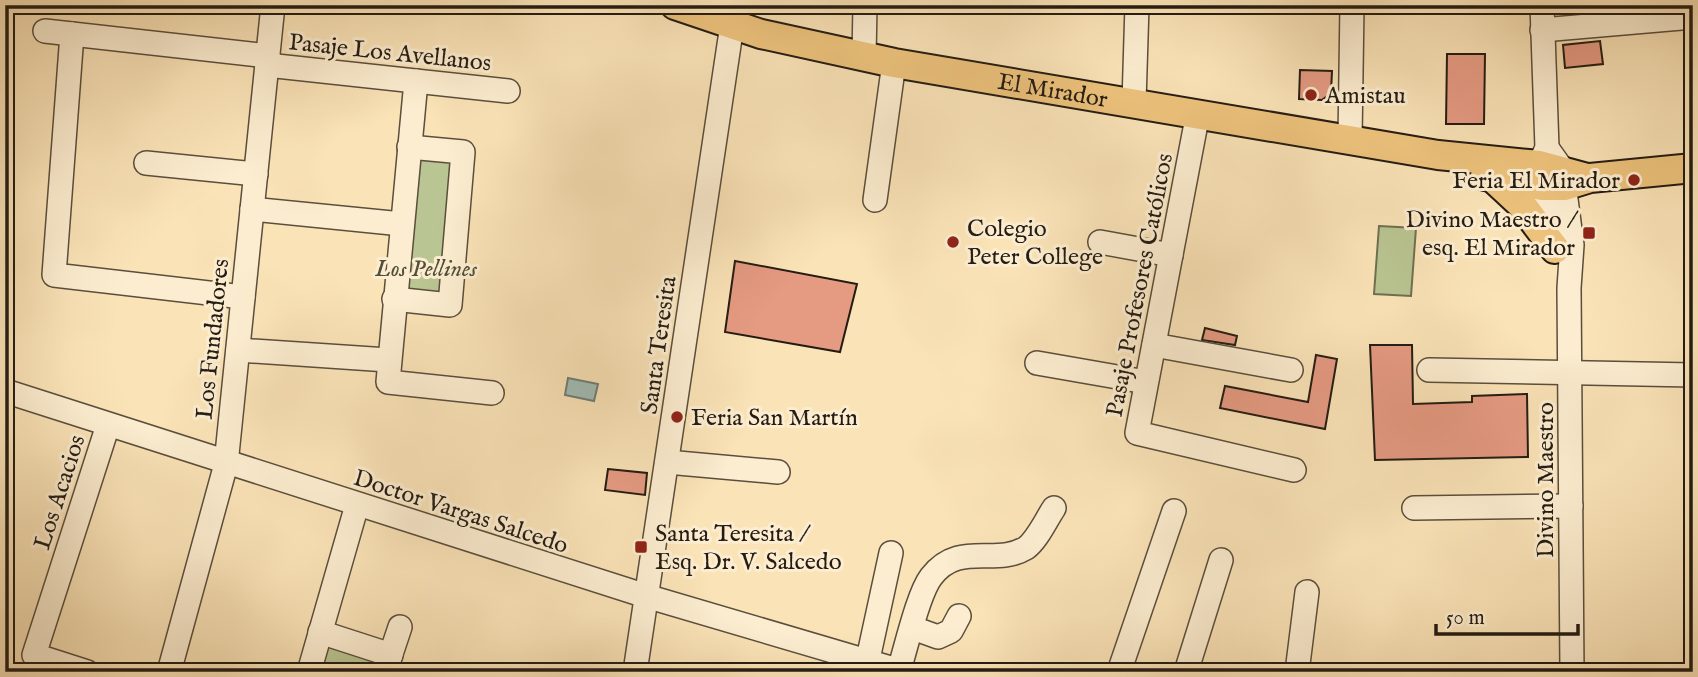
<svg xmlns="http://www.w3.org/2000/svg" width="1698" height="677" font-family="'IM FELL English',serif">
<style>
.green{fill:#b9c592;stroke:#6e7052;stroke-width:2}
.water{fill:#a1bdb7;stroke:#6f7d75;stroke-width:2}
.building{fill:#e59a82;stroke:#241c13;stroke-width:2}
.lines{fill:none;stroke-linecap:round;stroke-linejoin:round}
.minor-casing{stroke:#5a4e3c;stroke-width:26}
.major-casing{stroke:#241c13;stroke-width:32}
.minor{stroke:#fcedd0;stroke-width:23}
.major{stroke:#edc27c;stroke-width:28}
.poi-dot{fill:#8f2418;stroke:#fcedd0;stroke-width:2.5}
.labels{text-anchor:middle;stroke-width:6;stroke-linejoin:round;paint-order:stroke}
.street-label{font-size:24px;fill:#241c13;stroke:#fcedd0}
.poi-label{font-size:24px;fill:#241c13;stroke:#fcedd0;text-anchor:start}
.park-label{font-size:24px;font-style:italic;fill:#514f39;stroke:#fcedd0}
</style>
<rect width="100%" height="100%" fill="#fae3b7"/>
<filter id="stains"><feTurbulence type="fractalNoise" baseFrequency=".00286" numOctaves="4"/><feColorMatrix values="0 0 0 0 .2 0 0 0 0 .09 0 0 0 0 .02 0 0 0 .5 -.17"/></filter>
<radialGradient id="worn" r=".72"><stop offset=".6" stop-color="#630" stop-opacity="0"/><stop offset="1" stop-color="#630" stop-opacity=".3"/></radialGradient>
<g class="green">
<polygon points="411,148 462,153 449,304 396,298"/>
<polygon points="1379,226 1416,228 1411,296 1374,294"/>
<polygon points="327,638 384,656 379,672 317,672"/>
</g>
<polygon class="water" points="568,378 598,384 594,401 565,395"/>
<g class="building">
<polygon points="1600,41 1603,64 1565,68 1563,45"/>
<polygon points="1447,54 1485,54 1484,124 1446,124"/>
<polygon points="1300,70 1332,71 1331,93 1322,100 1299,99"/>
<polygon points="735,261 857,284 840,352 725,332"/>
<polygon points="1205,328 1237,336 1235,345 1202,340"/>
<polygon points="1370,345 1412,345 1413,404 1472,402 1472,396 1527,394 1528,457 1375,460"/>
<polygon points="1316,355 1337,359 1325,429 1220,408 1225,386 1308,402"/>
<polygon points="608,469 647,473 645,495 605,490"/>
</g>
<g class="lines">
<defs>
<g id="minor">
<polyline points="1542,5 1547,148 1539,165 1554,247"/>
<polyline points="1542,30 1693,17"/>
<polyline points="45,31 268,56"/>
<polyline points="72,34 54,275 243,297"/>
<polyline points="864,57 865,5"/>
<polyline points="267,65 508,91"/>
<polyline points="416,81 388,382 492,393"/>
<polyline points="1134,102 1137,5"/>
<polyline points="1198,113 1137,433 1294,470"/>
<polyline points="1350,139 1352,5"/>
<polyline points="1547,148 1562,169 1572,245 1569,288 1572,672"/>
<polyline points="146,163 256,174"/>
<polyline points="875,200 894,63"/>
<polyline points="252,209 402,224"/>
<polyline points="1100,242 1171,255"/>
<polyline points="394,299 450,305 463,152 409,147"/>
<polyline points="1154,345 1291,370"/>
<polyline points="238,350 388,360"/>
<polyline points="1037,363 1146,382"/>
<polyline points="1429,370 1693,375"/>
<polyline points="5,391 646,596 904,672"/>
<polyline points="667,462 778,472"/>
<polyline points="1414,508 1571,506"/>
<polyline points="913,628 938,637 951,631 959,616"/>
<polyline points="320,632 391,655"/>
<polyline points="868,659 891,553"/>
<path d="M899,670C906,648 918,594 931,577C959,540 995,567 1026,548C1037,540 1046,520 1054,508"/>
<polyline points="87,672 34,655 108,425"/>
<polyline points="169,672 226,464 273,5"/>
<polyline points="309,672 357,505"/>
<polyline points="385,672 400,627"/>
<polyline points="635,672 732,25"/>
<polyline points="1119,672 1174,511"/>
<polyline points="1186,672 1221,560"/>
<polyline points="1297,672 1307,592"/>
</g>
<g id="major">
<path id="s1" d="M675,5L761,34L894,63L1438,155L1539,165L1587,178"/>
<polyline points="1485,176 1542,186 1564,186 1590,178 1693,168"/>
<polyline points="1493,178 1521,204 1555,249"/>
</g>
</defs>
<use href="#minor" class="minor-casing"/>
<use href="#major" class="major-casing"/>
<use href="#minor" class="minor"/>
<use href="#major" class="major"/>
</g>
<g class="poi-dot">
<circle cx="1311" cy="95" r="7"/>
<circle cx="1634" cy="180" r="7"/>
<rect x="1582" y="226" width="14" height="14" rx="3.5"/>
<circle cx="953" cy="242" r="7"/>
<circle cx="677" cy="417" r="7"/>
<rect x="634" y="540" width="14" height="14" rx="3.5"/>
</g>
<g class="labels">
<g class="street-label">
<text transform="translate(390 52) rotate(6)" y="8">Pasaje Los Avellanos</text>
<text dy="8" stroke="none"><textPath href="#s1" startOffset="388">El Mirador</textPath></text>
<text transform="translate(1139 285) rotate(-79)" y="8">Pasaje Profesores Católicos</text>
<text transform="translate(212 339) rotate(-84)" y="8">Los Fundadores</text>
<text transform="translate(658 345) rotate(-82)" y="8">Santa Teresita</text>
<text transform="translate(1545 480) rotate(-90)" y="8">Divino Maestro</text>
<text transform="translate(59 492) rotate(-72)" y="8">Los Acacios</text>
<text transform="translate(461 511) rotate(18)" y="8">Doctor Vargas Salcedo</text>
</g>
<g class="poi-label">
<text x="1325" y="103">Amistau</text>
<text x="1620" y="188" text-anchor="end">Feria El Mirador</text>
<text x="1575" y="227" text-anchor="end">Divino Maestro /<tspan x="1575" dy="28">esq. El Mirador</tspan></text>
<text x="967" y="236">Colegio<tspan x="967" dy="28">Peter College</tspan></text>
<text x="691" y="425">Feria San Martín</text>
<text x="655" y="541">Santa Teresita /<tspan x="655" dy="28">Esq. Dr. V. Salcedo</tspan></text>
</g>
<g class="park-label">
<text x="426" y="276">Los Pellines</text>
</g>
</g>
<rect width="1698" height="677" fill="none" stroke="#fae3b7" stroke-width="28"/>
<rect x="7" y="7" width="1684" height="663" fill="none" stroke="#241c13" stroke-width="3.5"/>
<rect x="14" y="14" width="1670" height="649" fill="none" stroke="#241c13" stroke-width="2"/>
<path d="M1436 624v10h142v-10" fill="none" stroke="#241c13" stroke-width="3.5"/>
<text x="1446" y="624" font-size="21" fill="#241c13" stroke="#fcedd0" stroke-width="5" paint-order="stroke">50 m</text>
<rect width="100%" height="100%" filter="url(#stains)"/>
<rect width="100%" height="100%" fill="url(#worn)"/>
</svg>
